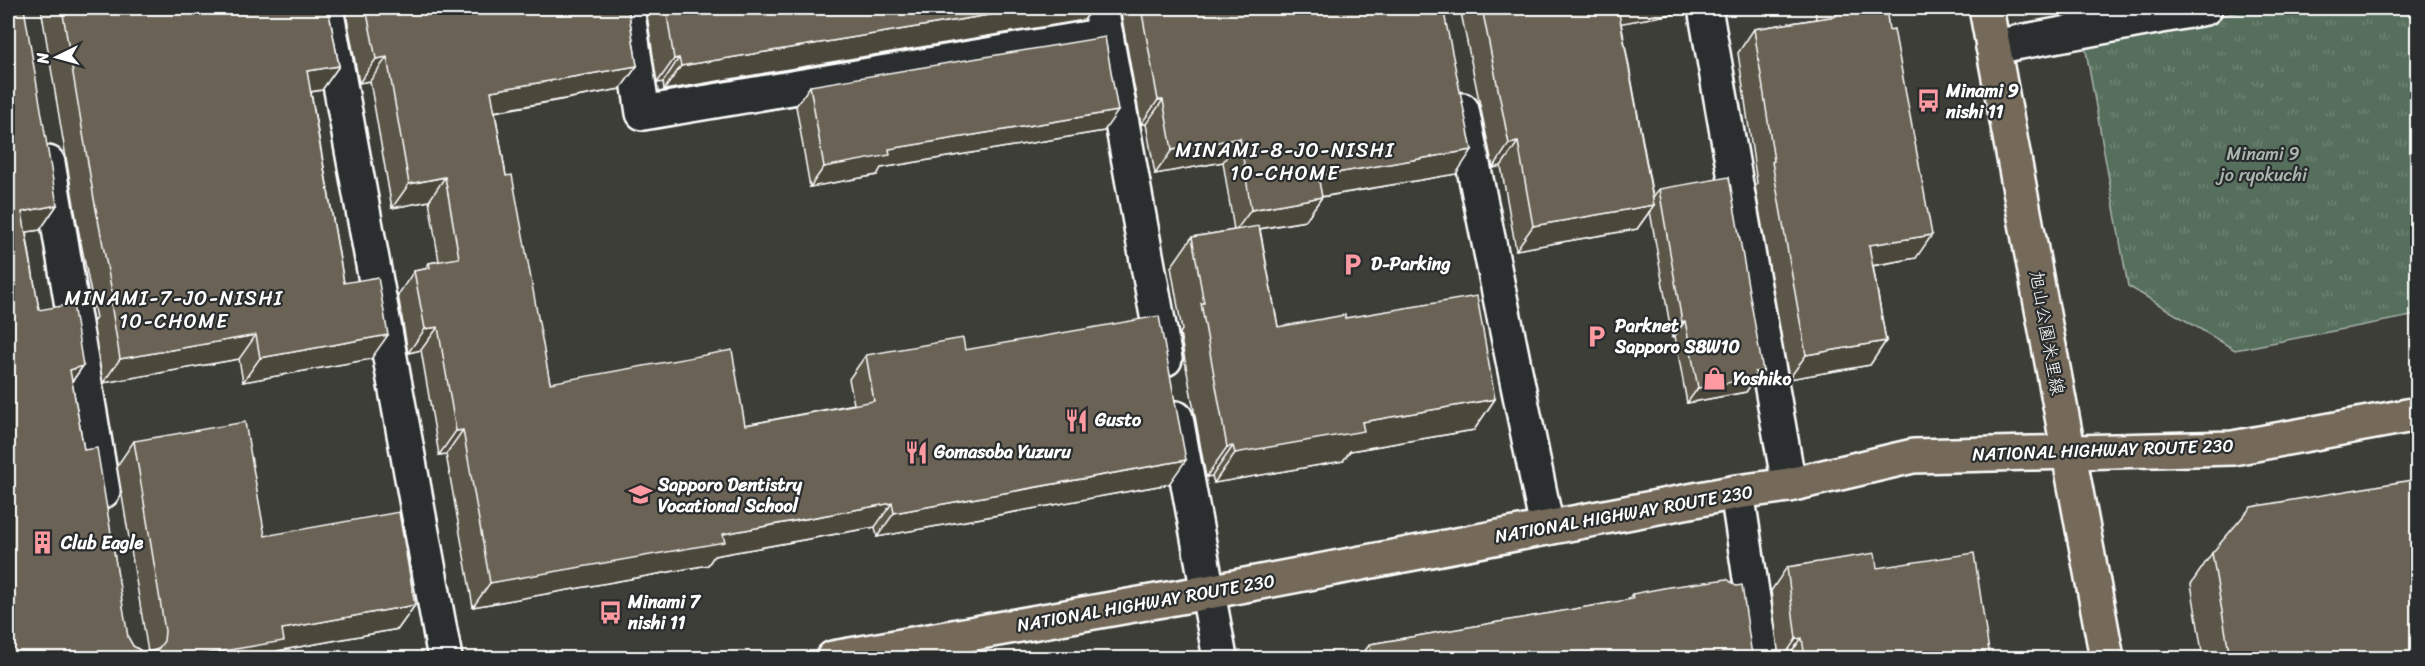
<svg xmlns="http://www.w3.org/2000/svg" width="2425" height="666" font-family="Sriracha,'Klee One',sans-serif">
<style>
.park{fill:url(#park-tufts);stroke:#aab6ae;stroke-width:1.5}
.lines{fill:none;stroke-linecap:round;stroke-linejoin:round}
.minor-casing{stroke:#fff;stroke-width:38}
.major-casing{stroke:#fff;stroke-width:38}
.highway-casing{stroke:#fff;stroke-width:38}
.minor{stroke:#2a2d2e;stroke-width:33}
.major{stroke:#746a5a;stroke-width:33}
.highway{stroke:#746a5a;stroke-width:33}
.wall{fill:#5c5648;stroke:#fff;stroke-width:1.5}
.shaded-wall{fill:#4b463b;stroke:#fff;stroke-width:1.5}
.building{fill:#6b6454;stroke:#fff;stroke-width:1.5}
.labels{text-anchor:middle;stroke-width:4.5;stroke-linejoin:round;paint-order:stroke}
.poi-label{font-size:18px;font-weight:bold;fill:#fff;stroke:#2a2d2e;text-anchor:start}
.park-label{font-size:18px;fill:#aab6ae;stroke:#2a2d2e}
.street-label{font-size:18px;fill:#fff;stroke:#2a2d2e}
.neighbourhood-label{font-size:20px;letter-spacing:1.5px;fill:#fff;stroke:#2a2d2e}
</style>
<defs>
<pattern id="park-tufts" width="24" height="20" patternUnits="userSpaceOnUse" patternTransform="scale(1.5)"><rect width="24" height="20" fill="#566e5c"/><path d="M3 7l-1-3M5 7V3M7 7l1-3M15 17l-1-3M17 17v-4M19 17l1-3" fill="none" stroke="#6f8474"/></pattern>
</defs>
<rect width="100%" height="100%" fill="#3e3e39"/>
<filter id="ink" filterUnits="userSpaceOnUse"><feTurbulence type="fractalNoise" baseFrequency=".0167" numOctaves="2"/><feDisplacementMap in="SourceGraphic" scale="12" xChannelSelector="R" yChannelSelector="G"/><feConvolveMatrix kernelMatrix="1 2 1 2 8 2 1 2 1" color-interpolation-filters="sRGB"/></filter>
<g filter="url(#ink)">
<polygon class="park" points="2257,8 2417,8 2417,315 2235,350 2128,286 2085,45"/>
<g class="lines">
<defs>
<g id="minor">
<polyline points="326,8 445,658"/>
<polyline points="627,8 643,113 1106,35"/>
<polyline points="1101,8 1165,359"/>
<polyline points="1705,8 1789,485"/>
<polyline points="1993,47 2205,8"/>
<polyline points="1462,110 1547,528"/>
<polyline points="48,163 103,491"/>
<polyline points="1176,418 1220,658"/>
<polyline points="1737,492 1762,658"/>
</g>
<polyline id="major" points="1986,8 2107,658"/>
<polyline id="highway" points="833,658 1208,592 1737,492 1789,485 1913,456 2233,448 2418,414"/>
</defs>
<use href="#minor" class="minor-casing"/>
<use href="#major" class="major-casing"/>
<use href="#highway" class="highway-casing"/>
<use href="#minor" class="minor"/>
<use href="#major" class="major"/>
<use href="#highway" class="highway"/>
</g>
<g class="wall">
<polygon points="8,8 57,205 40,230 26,232 39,310 83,366 72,382 84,450 128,637 133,646 141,651 148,652 117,466 134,441 265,536 415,605 398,629 277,651 8,658"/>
<polygon points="41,8 328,8 339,66 322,90 311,92 344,283 371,359 243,382 239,359 103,383 93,322 96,318 77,223"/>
<polygon points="345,8 628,8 637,66 620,89 495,112 506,176 550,383 745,425 854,404 849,379 866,355 965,350 1169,484 877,537 875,527 714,556 708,565 473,607 446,454 439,455 421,350 408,353 398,295 414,271 425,269 429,263 439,261 429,201 392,208 370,81 359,83"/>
<polygon points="646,8 1093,8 1084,20 664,90 663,82 657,83"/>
<polygon points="1120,8 1443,8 1456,174 1322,197 1305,221 1260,229 1278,327 1345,318 1495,399 1474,430 1350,451 1343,461 1214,483 1212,476 1206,477 1180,333 1182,330 1171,267 1192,237 1234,230 1223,162 1155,174 1146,124 1141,124"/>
<polygon points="1460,8 1678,8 1673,14 1621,23 1653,197 1659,189 1763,371 1752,385 1750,386 1746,392 1687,403 1675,336 1672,337 1650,211 1637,229 1516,250 1501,166 1493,168"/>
<polygon points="1815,8 1886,8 1916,258 1873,266 1886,341 1870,365 1789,379 1755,186 1757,183 1738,53 1754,29 1816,19"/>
<polygon points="810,86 1104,131 881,168 877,175 810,187 796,106"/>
<polygon points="2212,553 2418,658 2203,658 2191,584"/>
<polygon points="1787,567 1877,568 1990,658 1779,658 1771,591"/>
<polygon points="1632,594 1753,658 1363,658 1362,655 1370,644 1628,600"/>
</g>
<g class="shaded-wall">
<polygon points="1031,8 1093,8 1084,20 664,90 681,66"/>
<polygon points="1614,8 1678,8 1673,14 1601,27"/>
<polygon points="387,57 370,81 359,83 376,59"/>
<polygon points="679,58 663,82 657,83 674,59"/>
<polygon points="339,66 322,90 290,95 307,71"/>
<polygon points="637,66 620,89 475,115 491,91"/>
<polygon points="1158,100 1163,100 1146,124 1141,124"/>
<polygon points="1118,111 1104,131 881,168 877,175 810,187 824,167 889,149"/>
<polygon points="1240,138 1223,162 1155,174 1172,150"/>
<polygon points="1518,142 1501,166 1493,168 1509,144"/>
<polygon points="1472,150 1456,174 1302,200 1318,176"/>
<polygon points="445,177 429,201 392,208 409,184"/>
<polygon points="1322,197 1305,221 1234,233 1251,210"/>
<polygon points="57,205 40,230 8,235 22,212"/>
<polygon points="1654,205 1637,229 1516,250 1533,226"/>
<polygon points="1932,235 1916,258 1853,269 1869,245"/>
<polygon points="1685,321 1675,336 1672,337 1682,322"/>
<polygon points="438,327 421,350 408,353 425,329"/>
<polygon points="256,335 239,359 103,383 120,359"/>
<polygon points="388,335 371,359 243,382 260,358"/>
<polygon points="1886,341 1870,365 1789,379 1806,355"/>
<polygon points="83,366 66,390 70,370"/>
<polygon points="1763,371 1752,385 1750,386 1746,392 1687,403 1698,388"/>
<polygon points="1495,399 1474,430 1350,451 1343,461 1214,483 1235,453 1362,422"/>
<polygon points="463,430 446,454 439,455 456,431"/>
<polygon points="1233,446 1212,476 1206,477 1227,447"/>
<polygon points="1186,460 1169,484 877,537 894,513"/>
<polygon points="892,503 875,527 714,556 708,565 473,607 490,583 723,534"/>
<polygon points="415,605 398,629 277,651 272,658 181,658 282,629"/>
<polygon points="1802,638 1787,658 1783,658 1796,639"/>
</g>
<g class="building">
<polygon points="8,8 24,8 57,205 22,212 39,310 73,304 83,366 70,370 84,450 97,448 128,637 133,646 141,651 149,652 158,649 164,641 165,631 134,441 245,422 265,536 399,512 415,605 282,629 284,641 181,658 8,658"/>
<polygon points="62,8 328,8 339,66 307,71 344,283 378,277 388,335 260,358 256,335 120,359 110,297 113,297 94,199"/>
<polygon points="366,8 628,8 637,66 491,91 506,176 512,175 550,383 732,350 745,425 874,401 866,355 963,338 965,350 1159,316 1186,460 894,513 892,503 723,534 725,542 490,583 463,430 456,431 438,327 425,329 414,271 430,268 429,263 459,258 445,177 409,184 387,57 376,59"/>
<polygon points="666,8 1031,8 681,66 679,58 674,59"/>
<polygon points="1141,8 1443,8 1472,150 1318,176 1322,197 1251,210 1240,138 1172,150 1163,100 1158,100"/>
<polygon points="1482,8 1618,8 1654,205 1533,226 1518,142 1509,144"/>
<polygon points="1835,8 1886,8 1889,30 1894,29 1932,235 1869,245 1886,341 1806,355 1772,162 1774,161 1754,29 1836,16"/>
<polygon points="1105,37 1118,111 889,149 890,155 824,167 810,86"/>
<polygon points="1729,177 1763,371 1755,372 1756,378 1698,388 1685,321 1682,322 1659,189"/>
<polygon points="1259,226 1278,327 1345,315 1345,318 1477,296 1495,399 1362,422 1364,431 1235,453 1233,446 1227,447 1201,303 1204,303 1192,237"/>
<polygon points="2418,479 2418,658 2230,658 2212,553 2251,507"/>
<polygon points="1875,553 1877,568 1974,553 1990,658 1805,658 1802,638 1796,639 1787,567"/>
<polygon points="1727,579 1736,586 1742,585 1751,649 1754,656 1742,658 1372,658 1370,644 1633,599 1632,594 1669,587"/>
</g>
</g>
<defs>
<symbol id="bus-bare" viewBox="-9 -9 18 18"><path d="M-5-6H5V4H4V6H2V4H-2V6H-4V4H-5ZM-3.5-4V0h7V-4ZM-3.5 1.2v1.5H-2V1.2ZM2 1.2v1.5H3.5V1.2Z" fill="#ff9aa2" stroke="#2a2d2e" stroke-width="2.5" paint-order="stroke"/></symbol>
<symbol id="parking-bare" viewBox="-9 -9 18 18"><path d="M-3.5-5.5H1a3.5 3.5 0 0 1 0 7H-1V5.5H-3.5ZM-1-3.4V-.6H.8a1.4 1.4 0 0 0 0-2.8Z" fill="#ff9aa2" stroke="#2a2d2e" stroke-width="2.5" paint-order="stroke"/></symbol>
<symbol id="shop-bare" viewBox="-9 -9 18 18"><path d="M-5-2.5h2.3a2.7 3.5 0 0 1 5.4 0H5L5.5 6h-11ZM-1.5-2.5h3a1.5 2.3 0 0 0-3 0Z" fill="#ff9aa2" stroke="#2a2d2e" stroke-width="2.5" paint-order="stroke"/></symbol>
<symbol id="restaurant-bare" viewBox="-9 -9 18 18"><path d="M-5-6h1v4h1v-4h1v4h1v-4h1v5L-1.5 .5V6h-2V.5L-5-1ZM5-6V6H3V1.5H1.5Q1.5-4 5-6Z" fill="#ff9aa2" stroke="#2a2d2e" stroke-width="2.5" paint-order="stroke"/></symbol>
<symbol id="university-bare" viewBox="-9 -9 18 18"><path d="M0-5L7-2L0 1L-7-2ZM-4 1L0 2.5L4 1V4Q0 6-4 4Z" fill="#ff9aa2" stroke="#2a2d2e" stroke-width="2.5" paint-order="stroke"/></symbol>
<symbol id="building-bare" viewBox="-9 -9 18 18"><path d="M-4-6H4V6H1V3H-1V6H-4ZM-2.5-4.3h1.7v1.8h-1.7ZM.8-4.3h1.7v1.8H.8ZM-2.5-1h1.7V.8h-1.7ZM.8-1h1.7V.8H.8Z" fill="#ff9aa2" stroke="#2a2d2e" stroke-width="2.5" paint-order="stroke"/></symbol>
</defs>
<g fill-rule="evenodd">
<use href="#bus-bare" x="1912" y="84" width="33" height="33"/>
<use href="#parking-bare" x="1336" y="248" width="33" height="33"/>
<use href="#parking-bare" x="1580" y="320" width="33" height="33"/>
<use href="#shop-bare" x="1698" y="362" width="33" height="33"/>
<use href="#restaurant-bare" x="1060" y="404" width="33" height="33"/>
<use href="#restaurant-bare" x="900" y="436" width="33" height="33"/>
<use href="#university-bare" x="624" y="478" width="33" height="33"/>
<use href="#building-bare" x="26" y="526" width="33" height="33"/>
<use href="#bus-bare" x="594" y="596" width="33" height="33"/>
</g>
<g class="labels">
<g class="poi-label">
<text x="1946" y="97">Minami 9<tspan x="1946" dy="21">nishi 11</tspan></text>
<text x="1371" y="270">D-Parking</text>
<text x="1615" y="332">Parknet<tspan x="1615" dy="21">Sapporo S8W10</tspan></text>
<text x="1733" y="385">Yoshiko</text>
<text x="1095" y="426">Gusto</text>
<text x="934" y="458">Gomasoba Yuzuru</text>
<text x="658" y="491">Sapporo Dentistry<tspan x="658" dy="21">Vocational School</tspan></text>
<text x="61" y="549">Club Eagle</text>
<text x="628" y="608">Minami 7<tspan x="628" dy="21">nishi 11</tspan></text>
</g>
<g class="park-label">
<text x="2263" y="160">Minami 9<tspan x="2263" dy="21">jo ryokuchi</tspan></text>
</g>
<g class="street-label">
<text transform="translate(2047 333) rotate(80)" y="6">旭山公園米里線</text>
<text transform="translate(2103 450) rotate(-2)" y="6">NATIONAL HIGHWAY ROUTE 230</text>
<text transform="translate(1624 514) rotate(-10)" y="6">NATIONAL HIGHWAY ROUTE 230</text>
<text transform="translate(1146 603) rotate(-10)" y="6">NATIONAL HIGHWAY ROUTE 230</text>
</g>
<g class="neighbourhood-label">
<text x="1285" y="157">MINAMI-8-JO-NISHI<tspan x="1285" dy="23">10-CHOME</tspan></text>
<text x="174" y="305">MINAMI-7-JO-NISHI<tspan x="174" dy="23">10-CHOME</tspan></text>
</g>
</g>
<rect width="2425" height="666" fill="none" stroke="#2a2d2e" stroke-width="30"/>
<rect x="15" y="15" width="2395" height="636" fill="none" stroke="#fff" stroke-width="2" filter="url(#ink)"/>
<g transform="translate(57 57) rotate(265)" stroke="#2a2d2e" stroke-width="4.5" paint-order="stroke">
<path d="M0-4.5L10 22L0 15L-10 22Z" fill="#ffffff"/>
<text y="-9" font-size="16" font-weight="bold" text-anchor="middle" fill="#ffffff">N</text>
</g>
</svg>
